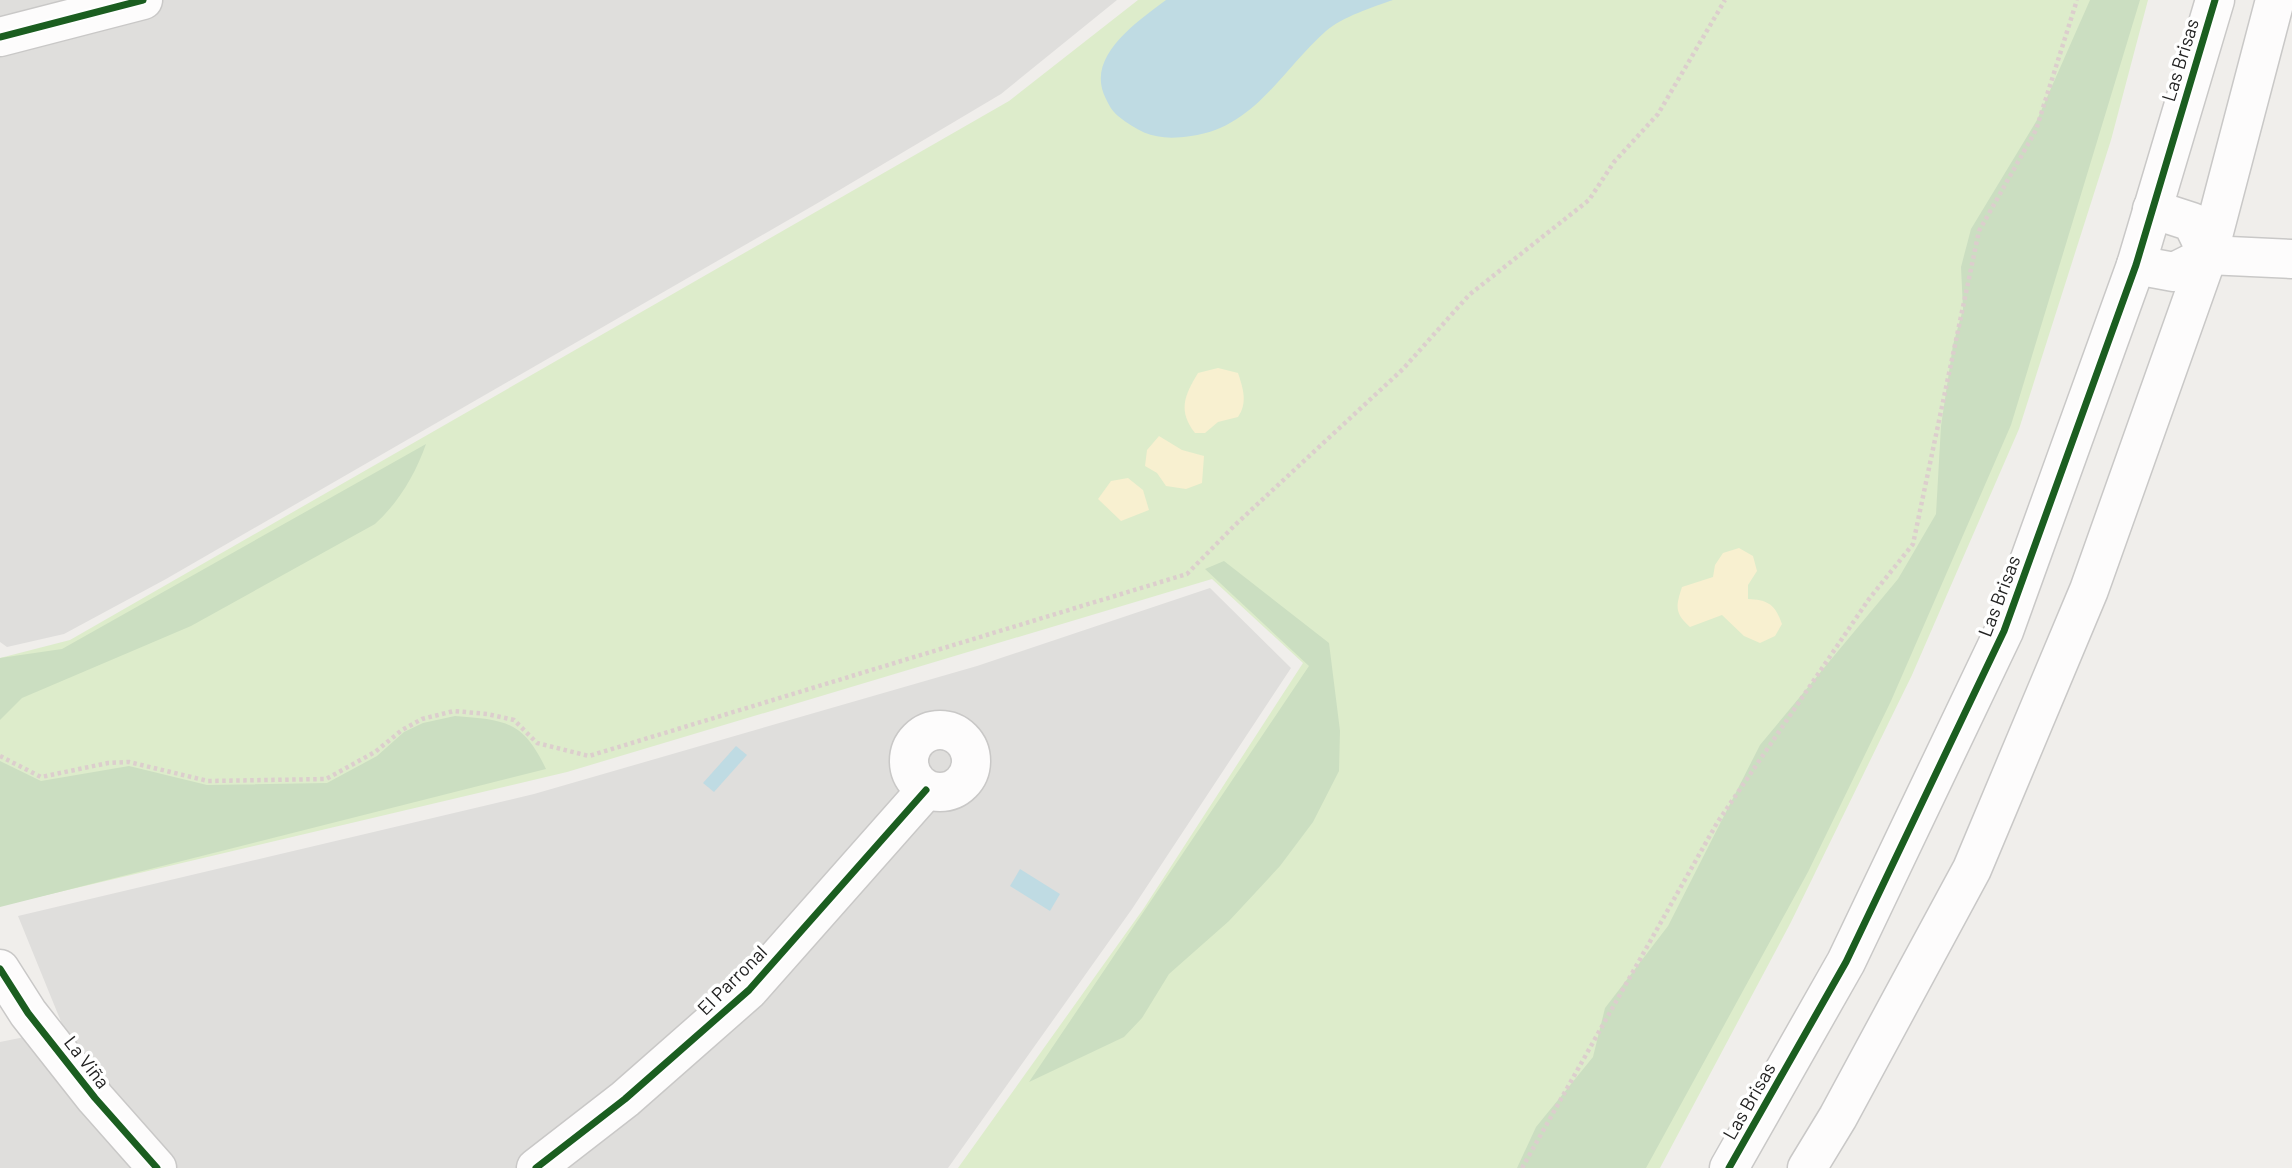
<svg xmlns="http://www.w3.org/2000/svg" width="2292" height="1168" font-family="Barlow,sans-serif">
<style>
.residential{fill:#dfdedc}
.grass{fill:#ddeccb}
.forest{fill:#cbdec1}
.sand{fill:#f8f0d0}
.water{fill:#bfdbe3}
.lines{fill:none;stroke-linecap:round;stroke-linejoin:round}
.minor-casing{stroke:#c9c8c7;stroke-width:41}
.path{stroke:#dccecd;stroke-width:4.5;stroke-dasharray:3.5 3.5;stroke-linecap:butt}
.minor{stroke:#fdfcfc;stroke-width:38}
.cycleway-casing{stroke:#fff;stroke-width:11}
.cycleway{stroke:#1b5e20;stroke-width:7}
.labels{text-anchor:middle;stroke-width:7;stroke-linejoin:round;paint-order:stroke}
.street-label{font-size:19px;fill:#222;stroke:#fff}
</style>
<rect width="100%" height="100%" fill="#f0eeeb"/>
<g class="residential">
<polygon points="0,0 1117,0 1001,94 816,204 166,579 64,634 7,647 0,642"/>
<polygon points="1210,588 1291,668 1132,909 948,1168 0,1168 0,1042 64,1029 18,916 534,794 977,666"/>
</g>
<polygon class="grass" points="1138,0 2148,0 2111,140 2019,429 1912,675 1791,922 1660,1168 958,1168 1144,908 1303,663 1212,579 567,772 0,906 0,658 70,640 1009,101"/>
<g class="forest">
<polygon points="2090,0 2140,0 2011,425 1891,701 1808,872 1646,1168 1517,1168 1536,1127 1593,1057 1605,1008 1668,926 1760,745 1898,579 1936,514 1941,426 1953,345 1963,309 1961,267 1971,229 2037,120"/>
<path d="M426,444C415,475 399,502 375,524L191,626L22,698L0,720V658L62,649Z"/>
<polygon points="1224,561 1329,643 1340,731 1339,771 1313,822 1280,866 1229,921 1169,974 1142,1018 1124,1037 1029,1082 1309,666 1205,569"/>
<path d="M455,716C506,720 523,721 546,769L0,907V761L41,781L129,766L207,785L327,783L377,756L404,732L423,723Z"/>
</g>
<g class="sand">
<path d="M1218,368L1238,373C1243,388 1248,403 1238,417L1218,422L1205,433H1195C1178,411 1184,396 1198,373Z"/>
<polygon points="1159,436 1182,450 1204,456 1202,483 1186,489 1166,486 1157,473 1145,466 1147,450"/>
<polygon points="1128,478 1143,490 1149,510 1121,521 1098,499 1111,481"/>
<path d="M1739,548L1753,556L1757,571L1748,585V599C1768,600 1775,604 1782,624L1775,636L1760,643L1744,636L1722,615L1690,627C1674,613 1676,606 1682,587L1713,577L1715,565L1723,553Z"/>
</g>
<g class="water">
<path d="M1166,0H1393C1373,7 1342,17 1326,31C1282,70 1254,128 1191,136C1159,141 1142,135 1118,116C1112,111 1109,105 1106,99C1084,57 1137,22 1166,0Z"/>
<polygon points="736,746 747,755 714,792 703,783"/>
<polygon points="1020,869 1060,894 1050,911 1010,886"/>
</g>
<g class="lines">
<defs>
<g id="minor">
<polyline points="0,37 143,0"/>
<polyline points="2152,209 2192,222 2208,255"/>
<polyline points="2208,255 2292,259"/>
<polyline points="2136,265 2174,272 2208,255"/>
<circle cx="940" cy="761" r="31"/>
<polyline points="0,969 28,1013 95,1098 157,1168"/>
<polyline points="536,1168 625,1099 749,990 926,790"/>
<polyline points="1729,1168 1846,962 2004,631 2136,265 2215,0"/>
<polyline points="1807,1168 1838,1117 1972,869 2089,590 2208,255 2275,0"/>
</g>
</defs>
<use href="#minor" class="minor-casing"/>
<g class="path">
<polyline points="0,756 41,777 108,763 129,762 208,781 326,779 375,752 402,730 422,719 454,711 487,714 514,720 537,743 589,756 1187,574 1235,525 1403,369 1469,295 1589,200 1614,162 1658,114 1725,0"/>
<polyline points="1522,1168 1717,823 1869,599 1913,544 1979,231 2036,130 2077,0"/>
</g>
<use href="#minor" class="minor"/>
<defs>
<g id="cycleway">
<polyline points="0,37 143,0"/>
<polyline points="0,969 28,1013 95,1098 157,1168"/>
<polyline points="536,1168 625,1099 749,990 926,790"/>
<polyline points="1729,1168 1846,962 2004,631 2136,265 2215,0"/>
</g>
</defs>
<use href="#cycleway" class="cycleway-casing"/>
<use href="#cycleway" class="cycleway"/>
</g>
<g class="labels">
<g class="street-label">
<text transform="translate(2180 60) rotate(-73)" y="7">Las Brisas</text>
<text transform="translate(1999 596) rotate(-69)" y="7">Las Brisas</text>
<text transform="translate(732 980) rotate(-45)" y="7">El Parronal</text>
<text transform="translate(87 1062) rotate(52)" y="7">La Viña</text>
<text transform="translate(1749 1101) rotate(-60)" y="7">Las Brisas</text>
</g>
</g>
</svg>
